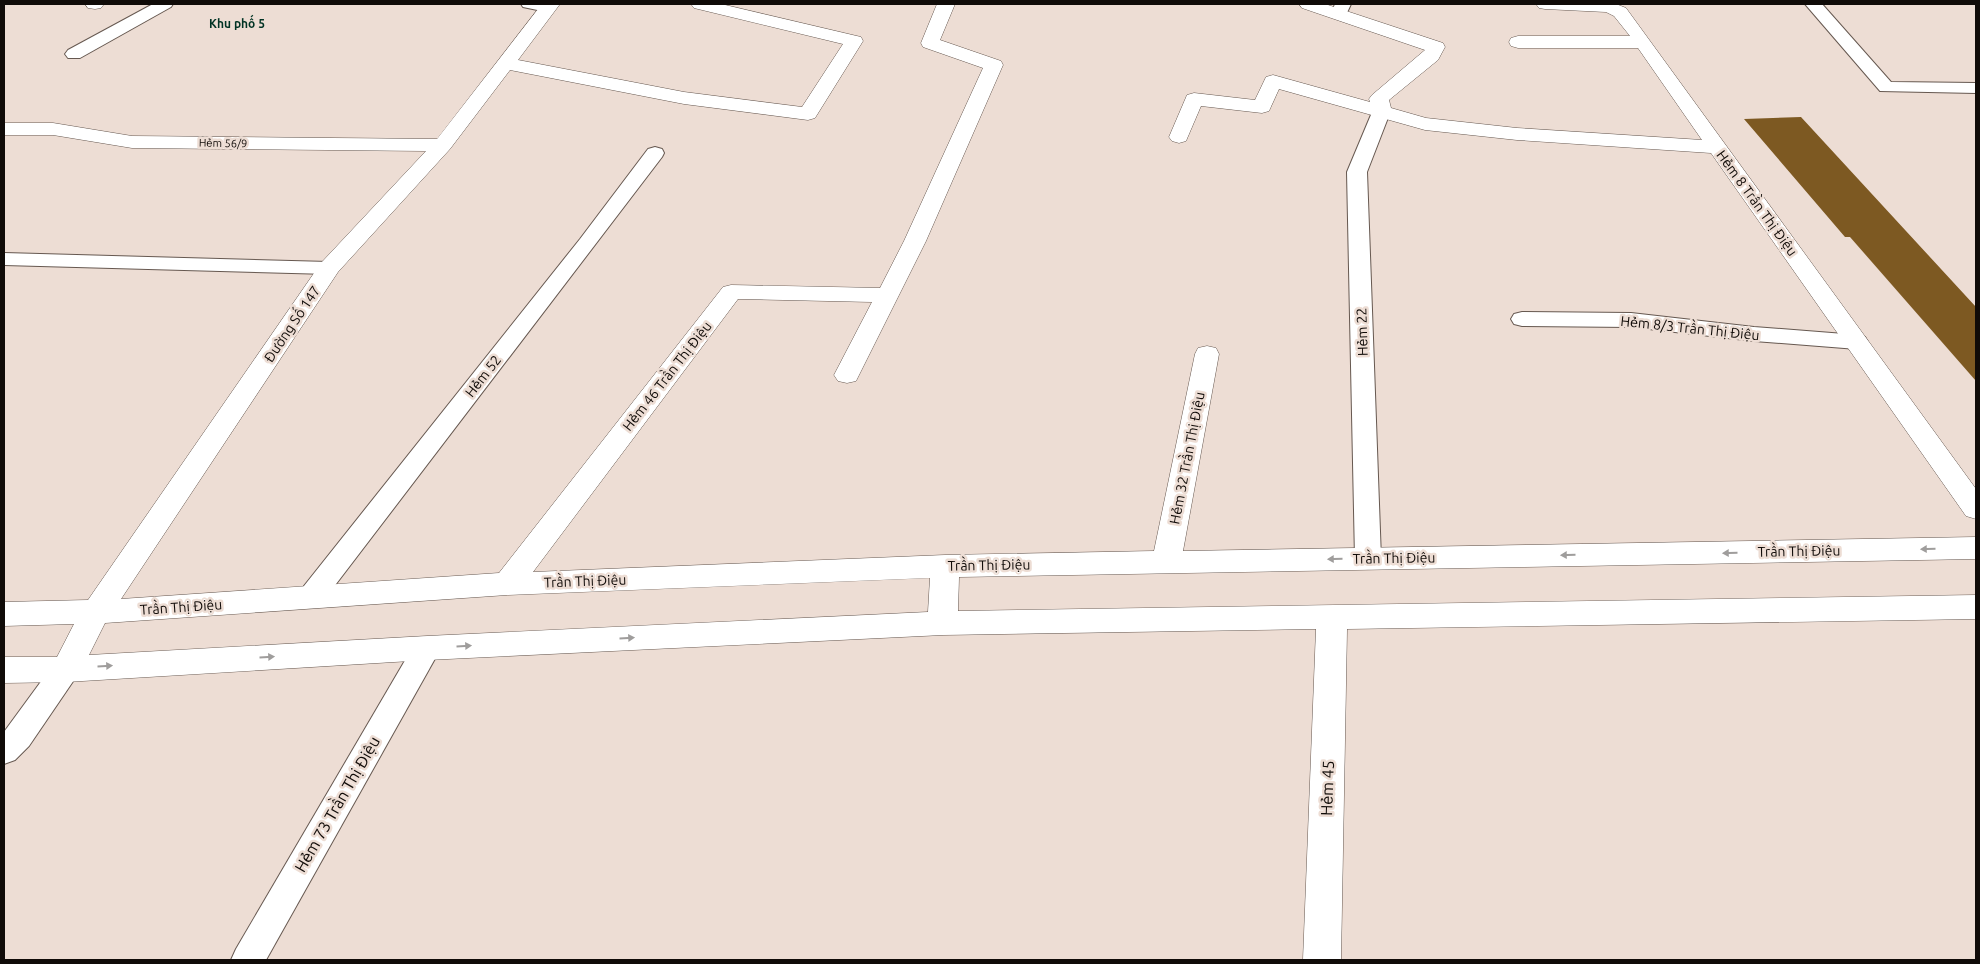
<svg xmlns="http://www.w3.org/2000/svg" width="1980" height="964" font-family="Ubuntu,sans-serif">
<style>
.building{fill:#7d5922}
.lines{fill:none;stroke-linecap:round;stroke-linejoin:round}
.service-casing{stroke:#665850;stroke-width:2}
.minor-casing{stroke:#665850;stroke-width:1}
.service{fill:#fff;fill-rule:evenodd}
.minor{fill:#fff;fill-rule:evenodd}
.oneway{fill:#9f9d9c}
.labels{text-anchor:middle;stroke-width:5;stroke-linejoin:round;paint-order:stroke}
.far-street-label{font-size:11px;fill:#100b08;stroke:#edddd4}
.far-neighbourhood-label{font-size:12px;font-weight:bold;fill:#003324;stroke:#edddd4}
.street-label{font-size:14px;fill:#100b08;stroke:#edddd4}
.near-street-label{font-size:16px;fill:#100b08;stroke:#edddd4}
</style>
<rect width="100%" height="100%" fill="#edddd4"/>
<polygon class="building" points="1801,117 1976,307 1976,381 1850,237 1845,237 1744,119"/>
<g class="lines">
<defs>
<g id="service">
<polygon points="153,4 173,4 171,7 80,58 68,58 65,54 68,50"/>
<polygon points="521,4 553,4 555,7 553,10 547,12 523,7"/>
<polygon points="1335,4 1351,4 1345,17 1333,17 1331,14"/>
<polygon points="1805,4 1822,4 1891,82 1976,83 1976,93 1880,91"/>
<polygon points="1382,105 1388,106 1391,110 1367,172 1381,559 1377,566 1368,569 1359,566 1355,559 1347,172 1373,110 1376,106"/>
<polygon points="655,147 662,149 664,153 662,157 320,605 310,608 300,605 296,598 300,591 580,239 648,149"/>
<polygon points="4,253 329,262 336,264 340,268 336,272 329,274 4,265"/>
<polygon points="1522,312 1631,313 1754,327 1857,335 1865,337 1868,342 1865,347 1857,349 1754,341 1631,327 1522,326 1514,324 1511,319 1514,314"/>
<polygon points="427,637 437,640 441,648 266,960 231,960 236,949 417,640"/>
<polygon points="66,658 76,661 80,669 76,677 29,746 15,760 4,764 4,732 56,661"/>
</g>
<g id="minor">
<polygon points="85,4 104,4 101,8 95,9 88,8"/>
<path d="M542,4H560L518,60L684,92L802,107L843,44L694,8L691,4H721L861,37L863,41L815,118L808,120L684,104L510,70L450,149L338,272L121,599L499,573L723,287L731,285L880,288L904,241L983,68L923,47L921,43L937,4H955L940,40L1001,61L1003,65L926,241L856,381L847,383L838,381L834,375L872,302L738,299L533,572L945,555L1154,551L1195,354L1198,348L1207,346L1216,348L1219,354L1183,551L1976,537V559L959,577L958,611L1976,595V619L1347,629L1341,960H1303L1316,629L943,635L427,660L66,682L4,683V657H57L74,624L4,626V602L88,600L321,263L426,151L132,148L53,135H4V123H53L132,136L437,139ZM930,578L928,612L427,636L89,655L105,623L507,595Z"/>
<polygon points="1299,4 1325,4 1443,43 1445,47 1438,60 1389,100 1391,108 1426,118 1517,128 1702,140 1638,48 1518,48 1511,46 1509,42 1511,38 1518,36 1630,36 1614,16 1606,12 1545,9 1539,8 1536,4 1616,4 1626,8 1976,489 1976,519 1966,516 1711,153 1517,140 1425,130 1279,89 1269,111 1262,113 1201,106 1186,141 1179,143 1172,141 1169,137 1187,95 1194,93 1255,100 1266,77 1273,75 1370,102 1369,99 1372,95 1425,50 1302,8"/>
</g>
</defs>
<use href="#service" class="service-casing"/>
<use href="#minor" class="minor-casing"/>
<use href="#service" class="service"/>
<use href="#minor" class="minor"/>
</g>
<defs><path id="oneway-solid" d="M-6-.8H1V-3.2L6.5 0L1 3.2V.8H-6Z" transform="scale(1.25)"/></defs>
<g class="oneway">
<use href="#oneway-solid" transform="translate(1928 549) rotate(179)"/>
<use href="#oneway-solid" transform="translate(1730 553) rotate(179)"/>
<use href="#oneway-solid" transform="translate(1568 555) rotate(179)"/>
<use href="#oneway-solid" transform="translate(1335 559) rotate(179)"/>
<use href="#oneway-solid" transform="translate(627 638) rotate(-3)"/>
<use href="#oneway-solid" transform="translate(464 646) rotate(-3)"/>
<use href="#oneway-solid" transform="translate(267 657) rotate(-3)"/>
<use href="#oneway-solid" transform="translate(105 666) rotate(-3)"/>
</g>
<g class="labels">
<g class="far-street-label">
<text transform="translate(223 143) rotate(1)" y="4">Hẻm 56/9</text>
</g>
<g class="far-neighbourhood-label">
<text x="237" y="28">Khu phố 5</text>
</g>
<g class="street-label">
<text transform="translate(1757 203) rotate(54)" y="5">Hẻm 8 Trần Thị Điệu</text>
<text transform="translate(292 324) rotate(-56)" y="5">Đường Số 147</text>
<text transform="translate(1690 328) rotate(6)" y="5">Hẻm 8/3 Trần Thị Điệu</text>
<text transform="translate(1362 332) rotate(-92)" y="5">Hẻm 22</text>
<text transform="translate(483 376) rotate(-52)" y="5">Hẻm 52</text>
<text transform="translate(667 376) rotate(-52)" y="5">Hẻm 46 Trần Thị Điệu</text>
<text transform="translate(1187 458) rotate(-79)" y="5">Hẻm 32 Trần Thị Điệu</text>
<text transform="translate(1799 551) rotate(-1)" y="5">Trần Thị Điệu</text>
<text transform="translate(1394 558) rotate(-1)" y="5">Trần Thị Điệu</text>
<text transform="translate(989 565) rotate(-1)" y="5">Trần Thị Điệu</text>
<text transform="translate(585 581) rotate(-2)" y="5">Trần Thị Điệu</text>
<text transform="translate(181 607) rotate(-4)" y="5">Trần Thị Điệu</text>
</g>
<g class="near-street-label">
<text transform="translate(1327 788) rotate(-88)" y="6">Hẻm 45</text>
<text transform="translate(337 804) rotate(-60)" y="6">Hẻm 73 Trần Thị Điệu</text>
</g>
</g>
<rect width="1980" height="964" fill="none" stroke="#100b08" stroke-width="10"/>
</svg>
